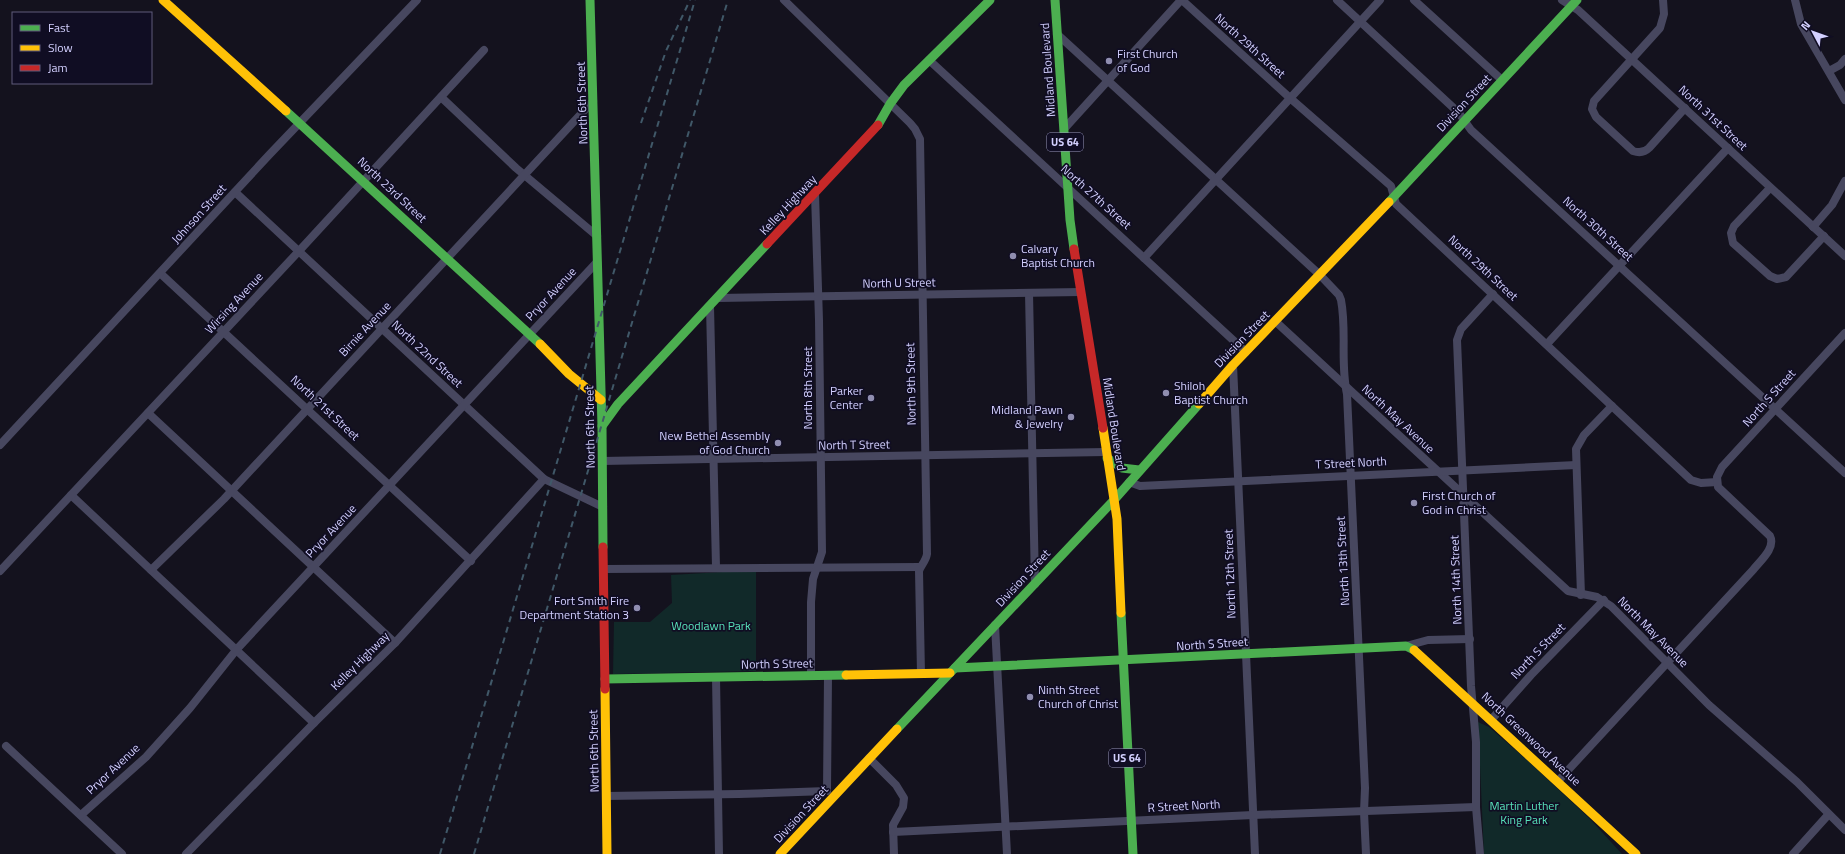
<svg xmlns="http://www.w3.org/2000/svg" width="1845" height="854" font-family="'Titillium Web',sans-serif">
<style>
.green{fill:#112929}
.lines{fill:none;stroke-linecap:round;stroke-linejoin:round}
.street{stroke:#47475f;stroke-width:8}
.fast{stroke:#4caf50;stroke-width:9}
.slow{stroke:#ffc107;stroke-width:9}
.jam{stroke:#c62828;stroke-width:9}
.rail{stroke:#405868;stroke-width:2;stroke-dasharray:6 5;stroke-linecap:butt}
.poi-dot{fill:#908eb0;stroke:#100d23;stroke-width:1.5}
.labels{text-anchor:middle;stroke-width:3.5;stroke-linejoin:round;paint-order:stroke}
.shield{fill:#100d23;stroke:#9896bd;stroke-width:1}
.shield-label{font-size:11px;font-weight:bold;fill:#d3d0ff}
.street-label{font-size:12px;fill:#d3d0ff;stroke:#100d23}
.poi-label{font-size:12px;fill:#d3d0ff;stroke:#100d23;text-anchor:start}
.park-label{font-size:12px;fill:#58e2ba;stroke:#100d23}
</style>
<rect width="100%" height="100%" fill="#14121e"/>
<g class="green">
<polygon points="756,570 756,671 613,674 614,622 650,622 672,603 671,575"/>
<polygon points="1478,722 1489,727 1528,761 1589,818 1622,854 1484,854"/>
</g>
<g class="lines">
<g class="street">
<path d="M784,0L910,123L915,129L920,139L927,554C926,561 921,565 919,571L921,674"/>
<polyline points="1182,0 1290,98 1391,186 1396,204 1691,480 1701,483 1717,482"/>
<polyline points="1337,0 1459,113 1471,130 1845,473"/>
<polyline points="1414,0 1502,80"/>
<polyline points="1562,0 1578,10 1845,256"/>
<path d="M1663,0L1664,14L1660,28L1594,101L1592,109L1596,117L1633,151C1639,153 1644,153 1649,148L1685,108"/>
<polyline points="1795,0 1801,24 1845,100"/>
<path d="M1057,34L1320,275L1339,295L1341,300C1347,331 1340,363 1347,394L1365,788L1364,812L1366,854"/>
<polyline points="929,60 1246,352"/>
<polyline points="1829,71 1840,65 1845,59"/>
<polyline points="441,97 516,168 597,236"/>
<polyline points="1064,129 1181,0"/>
<polyline points="1770,188 1734,226 1731,233 1733,243 1770,276 1777,279 1786,277 1824,236"/>
<polyline points="235,192 544,479 603,507"/>
<polyline points="1813,227 1832,205 1845,181"/>
<polyline points="1144,258 1380,0"/>
<polyline points="161,274 471,561"/>
<polyline points="1029,293 1035,584"/>
<polyline points="718,298 1081,292"/>
<polyline points="710,306 716,567"/>
<polyline points="1275,321 1568,591 1597,597 1611,606 1709,705 1797,782 1845,830"/>
<polyline points="1547,344 1728,148"/>
<polyline points="1233,365 1255,854"/>
<polyline points="148,413 395,643"/>
<polyline points="0,445 269,155 417,0"/>
<polyline points="602,461 1106,452"/>
<polyline points="1129,482 1140,486 1576,465"/>
<polyline points="71,495 314,723"/>
<polyline points="604,569 920,567"/>
<polyline points="151,570 224,499 593,101"/>
<polyline points="0,571 299,251 484,50"/>
<polyline points="1581,595 1576,449 1584,435 1612,406"/>
<polyline points="995,625 1007,854"/>
<polyline points="1406,646 1428,640 1470,639"/>
<polyline points="811,676 811,602 813,579 822,552 819,320 815,194"/>
<polyline points="716,677 719,854"/>
<polyline points="1491,720 1531,675 1604,600"/>
<polyline points="6,746 122,854"/>
<polyline points="869,758 896,785 904,798 903,807 893,825 894,854"/>
<path d="M1558,781L1753,570C1760,561 1776,548 1770,536L1718,487L1717,477L1722,467L1845,333"/>
<polyline points="827,791 828,676"/>
<polyline points="606,796 739,794 827,791"/>
<polyline points="81,815 146,757 190,708 237,649 597,262"/>
<polyline points="893,832 1253,815 1476,807"/>
<polyline points="186,854 314,723 395,643 544,479"/>
<polyline points="1480,854 1476,807 1476,742 1471,686 1457,340 1461,329 1493,294"/>
<polyline points="1793,854 1828,815"/>
</g>
<g class="fast">
<polyline points="590,0 602,426 603,547"/>
<polyline points="1055,0 1070,220 1074,249"/>
<polyline points="286,111 540,344"/>
<polyline points="878,125 890,104 904,85 990,0"/>
<polyline points="1389,202 1577,0"/>
<polyline points="602,426 618,404 767,244"/>
<polyline points="1107,458 1122,468 1139,470"/>
<polyline points="1121,613 1133,854"/>
<polyline points="955,668 1406,646 1414,650"/>
<polyline points="605,679 846,675"/>
<polyline points="897,729 1114,500 1199,404"/>
</g>
<g class="slow">
<polyline points="163,0 286,111"/>
<polyline points="540,344 569,374 601,400"/>
<polyline points="1199,404 1233,365 1389,202"/>
<polyline points="1103,428 1117,519 1121,613"/>
<polyline points="1414,650 1636,854"/>
<polyline points="846,675 950,673"/>
<polyline points="605,689 607,854"/>
<polyline points="780,854 897,729"/>
</g>
<g class="jam">
<polyline points="767,244 878,125"/>
<polyline points="1074,249 1103,428"/>
<polyline points="603,547 605,689"/>
</g>
<g class="rail">
<polyline points="641,123 666,51 690,0"/>
<polyline points="440,854 695,0"/>
<polyline points="474,854 728,0"/>
</g>
</g>
<g class="poi-dot">
<circle cx="1109" cy="61" r="4"/>
<circle cx="1013" cy="256" r="4"/>
<circle cx="1166" cy="393" r="4"/>
<circle cx="871" cy="398" r="4"/>
<circle cx="1071" cy="417" r="4"/>
<circle cx="778" cy="443" r="4"/>
<circle cx="1414" cy="503" r="4"/>
<circle cx="637" cy="608" r="4"/>
<circle cx="1030" cy="697" r="4"/>
</g>
<g class="labels">
<g class="shield">
<rect x="1047" y="133" width="36" height="18" rx="3"/>
<rect x="1109" y="749" width="36" height="18" rx="3"/>
</g>
<g class="shield-label">
<text x="1065" y="146">US 64</text>
<text x="1127" y="762">US 64</text>
</g>
<g class="street-label">
<text transform="translate(1250 46) rotate(42)" y="4">North 29th Street</text>
<text transform="translate(1048 70) rotate(-94)" y="4">Midland Boulevard</text>
<text transform="translate(582 103) rotate(-92)" y="4">North 6th Street</text>
<text transform="translate(1464 103) rotate(-47)" y="4">Division Street</text>
<text transform="translate(1713 118) rotate(43)" y="4">North 31st Street</text>
<text transform="translate(392 190) rotate(43)" y="4">North 23rd Street</text>
<text transform="translate(1096 197) rotate(42)" y="4">North 27th Street</text>
<text transform="translate(788 205) rotate(-47)" y="4">Kelley Highway</text>
<text transform="translate(199 214) rotate(-48)" y="4">Johnson Street</text>
<text transform="translate(1598 229) rotate(42)" y="4">North 30th Street</text>
<text transform="translate(1483 268) rotate(43)" y="4">North 29th Street</text>
<text transform="translate(899 283) rotate(-1)" y="4">North U Street</text>
<text transform="translate(551 294) rotate(-47)" y="4">Pryor Avenue</text>
<text transform="translate(234 303) rotate(-47)" y="4">Wirsing Avenue</text>
<text transform="translate(365 329) rotate(-47)" y="4">Birnie Avenue</text>
<text transform="translate(1242 339) rotate(-46)" y="4">Division Street</text>
<text transform="translate(427 354) rotate(43)" y="4">North 22nd Street</text>
<text transform="translate(911 384) rotate(-91)" y="4">North 9th Street</text>
<text transform="translate(808 388) rotate(-90)" y="4">North 8th Street</text>
<text transform="translate(1769 398) rotate(-48)" y="4">North S Street</text>
<text transform="translate(325 408) rotate(43)" y="4">North 21st Street</text>
<text transform="translate(1398 419) rotate(43)" y="4">North May Avenue</text>
<text transform="translate(1114 424) rotate(81)" y="4">Midland Boulevard</text>
<text transform="translate(590 427) rotate(-91)" y="4">North 6th Street</text>
<text transform="translate(854 445) rotate(-1)" y="4">North T Street</text>
<text transform="translate(1351 463) rotate(-3)" y="4">T Street North</text>
<text transform="translate(331 531) rotate(-47)" y="4">Pryor Avenue</text>
<text transform="translate(1343 561) rotate(-93)" y="4">North 13th Street</text>
<text transform="translate(1230 574) rotate(-92)" y="4">North 12th Street</text>
<text transform="translate(1023 578) rotate(-47)" y="4">Division Street</text>
<text transform="translate(1456 580) rotate(-92)" y="4">North 14th Street</text>
<text transform="translate(1653 632) rotate(45)" y="4">North May Avenue</text>
<text transform="translate(1212 644) rotate(-4)" y="4">North S Street</text>
<text transform="translate(1538 651) rotate(-46)" y="4">North S Street</text>
<text transform="translate(360 661) rotate(-45)" y="4">Kelley Highway</text>
<text transform="translate(777 664) rotate(-1)" y="4">North S Street</text>
<text transform="translate(1531 739) rotate(43)" y="4">North Greenwood Avenue</text>
<text transform="translate(594 751) rotate(-91)" y="4">North 6th Street</text>
<text transform="translate(113 769) rotate(-43)" y="4">Pryor Avenue</text>
<text transform="translate(1184 806) rotate(-3)" y="4">R Street North</text>
<text transform="translate(801 814) rotate(-47)" y="4">Division Street</text>
</g>
<g class="poi-label">
<text x="1117" y="58">First Church<tspan x="1117" dy="14">of God</tspan></text>
<text x="1021" y="253">Calvary<tspan x="1021" dy="14">Baptist Church</tspan></text>
<text x="1174" y="390">Shiloh<tspan x="1174" dy="14">Baptist Church</tspan></text>
<text x="863" y="395" text-anchor="end">Parker<tspan x="863" dy="14">Center</tspan></text>
<text x="1063" y="414" text-anchor="end">Midland Pawn<tspan x="1063" dy="14">&amp; Jewelry</tspan></text>
<text x="770" y="440" text-anchor="end">New Bethel Assembly<tspan x="770" dy="14">of God Church</tspan></text>
<text x="1422" y="500">First Church of<tspan x="1422" dy="14">God in Christ</tspan></text>
<text x="629" y="605" text-anchor="end">Fort Smith Fire<tspan x="629" dy="14">Department Station 3</tspan></text>
<text x="1038" y="694">Ninth Street<tspan x="1038" dy="14">Church of Christ</tspan></text>
</g>
<g class="park-label">
<text x="711" y="630">Woodlawn Park</text>
<text x="1524" y="810">Martin Luther<tspan x="1524" dy="14">King Park</tspan></text>
</g>
</g>
<rect x="12" y="12" width="140" height="72" fill="#100d23" stroke="#5e5b7b"/>
<rect x="20" y="25" width="20" height="6" fill="#4caf50" stroke="#5e5b7b"/>
<text x="48" y="32" font-size="12" fill="#d3d0ff">Fast</text>
<rect x="20" y="45" width="20" height="6" fill="#ffc107" stroke="#5e5b7b"/>
<text x="48" y="52" font-size="12" fill="#d3d0ff">Slow</text>
<rect x="20" y="65" width="20" height="6" fill="#c62828" stroke="#5e5b7b"/>
<text x="48" y="72" font-size="12" fill="#d3d0ff">Jam</text>
<g transform="translate(1813 32) rotate(311)" stroke="#100d23" stroke-width="3" paint-order="stroke">
<path d="M0-3L7 15L0 10L-7 15Z" fill="#d3d0ff"/>
<text y="-6" font-size="11" font-weight="bold" text-anchor="middle" fill="#d3d0ff">N</text>
</g>
</svg>
